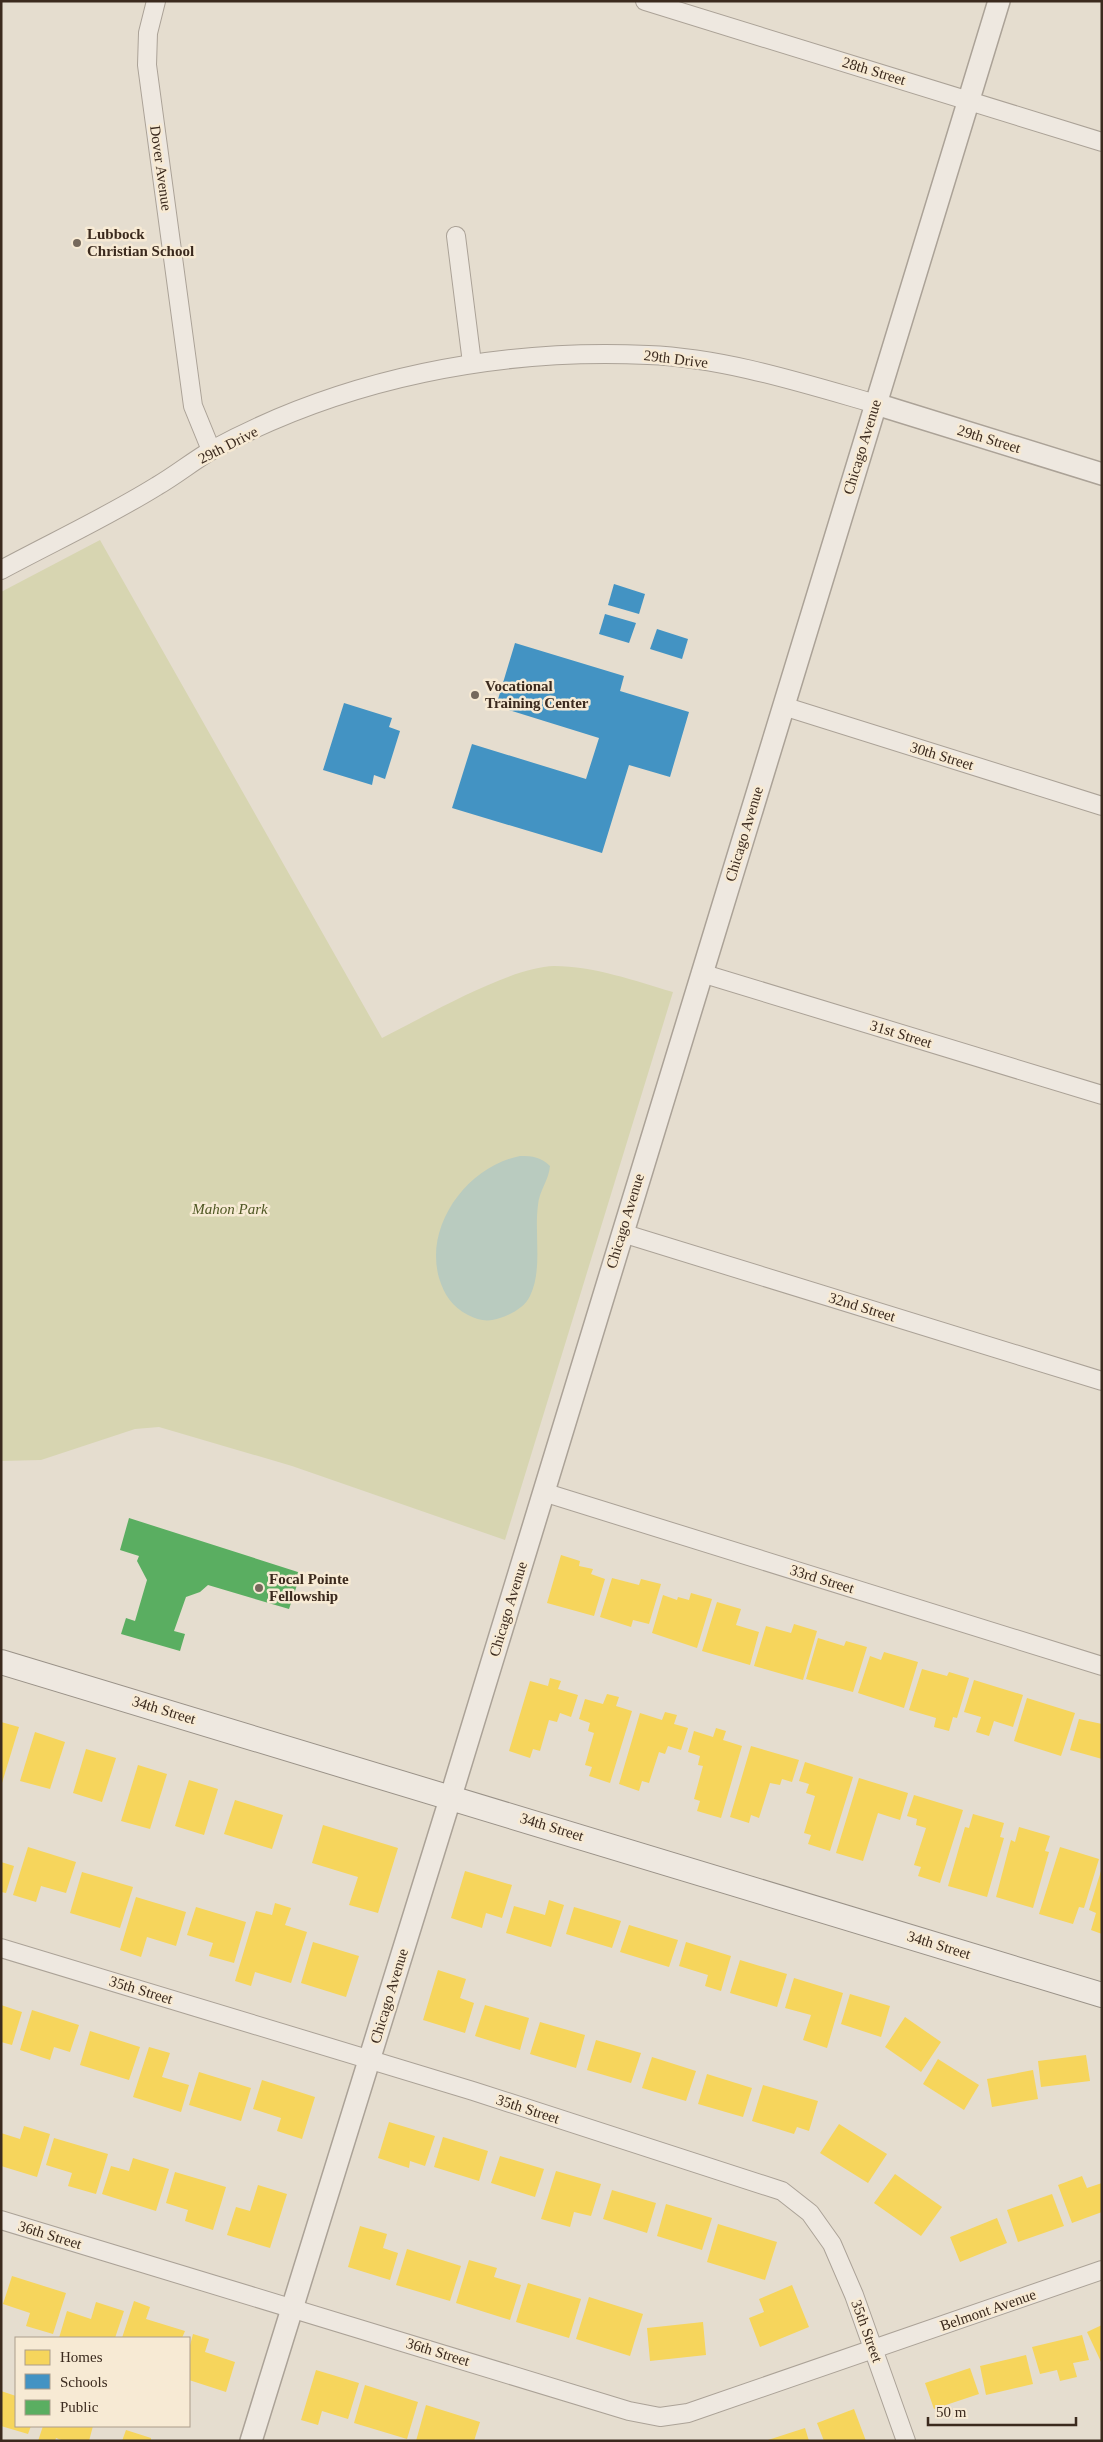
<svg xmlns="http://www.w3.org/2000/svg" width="1103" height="2442" font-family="Georgia,serif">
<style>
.green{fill:#d7d5b1}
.water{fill:#b9cbbf}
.homes{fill:#f6d55c}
.schools{fill:#4393c3}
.public{fill:#5aae61}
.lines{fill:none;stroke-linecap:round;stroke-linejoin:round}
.minor-casing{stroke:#aba297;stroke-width:20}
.tertiary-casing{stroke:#aba297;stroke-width:24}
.secondary-casing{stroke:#9a9288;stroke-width:26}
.minor{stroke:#eee8e0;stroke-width:18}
.tertiary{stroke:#eee8e0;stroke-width:21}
.secondary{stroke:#eee8e0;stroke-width:24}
.poi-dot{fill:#76695c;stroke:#f7ead4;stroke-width:2}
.labels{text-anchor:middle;stroke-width:5;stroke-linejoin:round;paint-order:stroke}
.street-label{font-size:15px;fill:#3b2a1e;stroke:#f7ead4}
.poi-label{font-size:15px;font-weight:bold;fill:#3b2a1e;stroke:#f7ead4;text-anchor:start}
.park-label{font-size:15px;font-style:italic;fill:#4f5724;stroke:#f7ead4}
</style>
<rect width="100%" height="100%" fill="#e5ddcf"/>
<path class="green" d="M100,540L382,1038C424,1017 509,967 554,966C594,966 635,981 673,992L505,1540L292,1466L159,1427L135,1429L41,1460L1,1461V592Z"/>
<path class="water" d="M520,1156C533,1156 541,1157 550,1166C549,1180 539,1191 538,1205C534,1234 543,1269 530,1296C525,1307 512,1314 500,1318C489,1322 479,1321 468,1315C452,1307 444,1294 439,1278C424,1225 468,1166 520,1156Z"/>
<g class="homes">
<polygon points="561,1555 580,1561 579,1566 593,1569 591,1574 605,1579 594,1616 547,1603"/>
<polygon points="612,1578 639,1585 641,1579 661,1584 649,1624 633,1620 631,1627 600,1617"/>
<polygon points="691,1593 712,1599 697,1648 652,1633 663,1595 677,1600 678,1597 689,1600"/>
<polygon points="717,1602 741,1609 736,1625 759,1632 750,1665 702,1651"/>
<polygon points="794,1624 817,1631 803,1680 754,1666 766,1626 791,1633"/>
<polygon points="818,1638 844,1646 846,1641 867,1647 853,1692 806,1679"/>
<polygon points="884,1652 918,1662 904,1708 858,1693 870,1656 881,1660"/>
<polygon points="922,1669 947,1676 949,1672 969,1678 957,1718 953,1717 949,1731 934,1727 936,1718 909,1710"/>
<polygon points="550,1678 561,1681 558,1689 578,1695 571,1717 560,1713 557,1722 549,1720 540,1751 533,1749 530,1758 509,1751 530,1681 548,1686"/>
<polygon points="974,1680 1023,1695 1013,1727 994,1721 989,1736 976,1732 981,1717 964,1712"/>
<polygon points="607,1694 619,1697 616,1706 632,1711 610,1783 589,1776 592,1767 585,1765 594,1733 588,1731 590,1723 579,1719 585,1699 603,1704"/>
<polygon points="1027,1698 1075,1713 1061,1756 1014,1741"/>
<polygon points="665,1712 677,1715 674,1724 688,1728 681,1750 668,1746 665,1754 659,1752 649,1783 642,1781 639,1791 619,1784 640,1713 662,1720"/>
<polygon points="1079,1719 1102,1724 1102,1759 1070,1750"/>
<polygon points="1,1722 19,1727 2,1783 1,1783"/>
<polygon points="716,1728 726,1731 723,1740 742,1746 721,1818 697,1811 700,1801 694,1799 703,1766 698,1765 700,1756 688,1752 694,1731 713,1737"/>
<polygon points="35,1732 65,1742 50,1789 20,1781"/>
<polygon points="751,1746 799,1760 792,1782 782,1779 780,1785 770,1783 759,1818 751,1815 749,1823 730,1817"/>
<polygon points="86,1749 116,1758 102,1802 73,1793"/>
<polygon points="805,1762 853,1777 830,1851 808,1844 811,1835 804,1833 815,1796 806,1793 809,1784 799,1781"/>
<polygon points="138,1765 167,1774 150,1829 121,1821"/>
<polygon points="859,1778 908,1793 900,1820 878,1813 863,1861 836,1853"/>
<polygon points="189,1780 218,1789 204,1835 175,1826"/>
<polygon points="914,1795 963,1810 940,1883 918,1876 921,1867 914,1865 926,1828 916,1825 917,1819 907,1816"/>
<polygon points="235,1800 283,1815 272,1849 224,1834"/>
<polygon points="973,1814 1004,1823 1000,1837 1004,1838 987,1897 948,1886 965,1827 969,1828"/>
<polygon points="323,1825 398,1848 378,1913 349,1905 358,1877 312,1863"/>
<polygon points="1019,1827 1050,1836 1045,1851 1049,1852 1033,1908 996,1897 1011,1840 1015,1842"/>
<polygon points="28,1847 76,1862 66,1893 41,1886 36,1902 13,1895"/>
<polygon points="1060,1847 1099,1859 1084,1908 1079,1907 1073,1924 1039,1914"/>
<polygon points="1,1862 14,1866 6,1893 1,1892"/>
<polygon points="465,1871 512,1885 502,1918 486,1913 482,1928 451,1918"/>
<polygon points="1101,1871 1102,1871 1102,1934 1091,1930 1096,1913 1089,1910"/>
<polygon points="82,1872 133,1887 120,1928 70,1913"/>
<polygon points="136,1897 186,1912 176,1946 147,1937 141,1957 120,1950"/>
<polygon points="549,1900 564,1905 551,1947 506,1933 514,1906 545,1915"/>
<polygon points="275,1903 291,1908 285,1925 307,1932 291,1983 255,1972 251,1986 235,1981 256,1911 272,1915"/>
<polygon points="196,1907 246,1922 234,1963 209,1956 213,1943 187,1935"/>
<polygon points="574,1907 621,1921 612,1948 566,1934"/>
<polygon points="629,1925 678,1940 669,1967 620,1952"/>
<polygon points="313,1942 359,1956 346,1997 301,1983"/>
<polygon points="686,1942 731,1956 721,1991 705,1986 708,1975 679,1966"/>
<polygon points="740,1960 787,1974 777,2007 730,1993"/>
<polygon points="438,1970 466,1979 460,1998 474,2003 465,2033 423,2020"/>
<polygon points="794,1978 843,1993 827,2048 803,2040 811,2015 785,2008"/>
<polygon points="850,1994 890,2006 881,2037 841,2024"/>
<polygon points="1,2005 22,2012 12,2045 1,2042"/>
<polygon points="485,2005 529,2018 520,2050 475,2036"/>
<polygon points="32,2010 79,2025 70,2052 54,2047 50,2060 20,2050"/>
<polygon points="905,2017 941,2042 921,2072 885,2047"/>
<polygon points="540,2022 585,2035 576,2068 530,2054"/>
<polygon points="90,2031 140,2047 129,2080 80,2065"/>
<polygon points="596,2040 641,2053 631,2083 587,2070"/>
<polygon points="149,2047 170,2053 162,2077 189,2085 181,2112 133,2097"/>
<polygon points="1086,2055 1090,2081 1041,2087 1038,2061"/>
<polygon points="652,2057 696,2071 686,2101 642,2088"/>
<polygon points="938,2059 979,2085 964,2110 923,2084"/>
<polygon points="1033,2070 1038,2099 992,2107 987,2079"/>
<polygon points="199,2072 251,2088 241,2121 189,2105"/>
<polygon points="707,2074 752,2088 743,2117 698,2104"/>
<polygon points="262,2080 315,2097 302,2139 277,2131 281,2118 253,2109"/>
<polygon points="763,2085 818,2101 809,2131 797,2127 794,2134 752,2121"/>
<polygon points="389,2122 435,2136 425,2166 410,2161 409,2168 378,2158"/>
<polygon points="839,2124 887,2154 868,2183 820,2153"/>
<polygon points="24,2126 50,2134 37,2177 1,2166 1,2133 20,2139"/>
<polygon points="443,2137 488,2151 479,2181 434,2167"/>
<polygon points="54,2138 108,2154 96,2194 68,2186 72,2173 46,2165"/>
<polygon points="500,2156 544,2169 535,2197 491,2183"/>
<polygon points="133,2158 169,2169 156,2211 102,2194 111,2166 129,2171"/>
<polygon points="556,2171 601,2184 591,2216 574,2212 570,2227 541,2219"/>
<polygon points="175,2172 226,2187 213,2230 185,2221 188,2210 166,2203"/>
<polygon points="895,2174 942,2207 921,2236 874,2203"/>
<polygon points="1082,2176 1087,2188 1102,2183 1102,2212 1072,2223 1058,2185"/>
<polygon points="258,2185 287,2194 270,2248 227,2235 236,2207 250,2211"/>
<polygon points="612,2190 656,2203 647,2233 603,2219"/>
<polygon points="1052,2194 1064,2226 1018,2242 1007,2210"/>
<polygon points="666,2204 712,2218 702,2250 657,2236"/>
<polygon points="997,2218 1007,2243 960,2262 950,2237"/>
<polygon points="718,2224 777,2242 765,2280 707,2262"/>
<polygon points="360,2226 387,2234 383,2248 398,2253 390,2280 348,2267"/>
<polygon points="407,2249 461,2266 450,2301 396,2285"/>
<polygon points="469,2260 497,2268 494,2277 521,2285 510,2320 456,2303"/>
<polygon points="12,2276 66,2293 53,2334 26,2326 30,2313 3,2304"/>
<polygon points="528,2283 581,2299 569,2338 516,2322"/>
<polygon points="792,2285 809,2327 760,2347 749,2318 764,2312 759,2299"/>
<polygon points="589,2297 643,2314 630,2356 576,2339"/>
<polygon points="134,2301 150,2307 146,2319 185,2331 182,2338 122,2338"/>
<polygon points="96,2302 124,2311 115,2338 59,2338 67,2311 91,2319"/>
<polygon points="703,2322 706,2355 650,2361 647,2328"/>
<polygon points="1102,2325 1102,2364 1087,2332"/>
<polygon points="193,2334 209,2339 205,2352 235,2362 226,2392 189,2380 189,2349"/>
<polygon points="1082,2335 1089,2360 1073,2363 1077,2377 1060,2381 1057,2370 1040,2374 1032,2347"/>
<polygon points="1026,2355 1033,2384 986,2395 980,2366"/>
<polygon points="970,2368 979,2394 934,2409 925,2383"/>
<polygon points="316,2370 359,2383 348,2419 322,2411 318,2425 301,2420"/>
<polygon points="365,2385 418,2402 407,2439 354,2423"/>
<polygon points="1,2391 16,2396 16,2426 31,2426 28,2434 1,2426"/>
<polygon points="426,2405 480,2422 474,2441 416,2441"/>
<polygon points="854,2409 866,2441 824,2441 817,2423"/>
<polygon points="43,2426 93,2426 89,2441 64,2441 56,2438 55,2441 38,2441"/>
<polygon points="805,2428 809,2441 768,2441 768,2440"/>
<polygon points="126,2430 151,2438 151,2441 122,2441"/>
</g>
<g class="schools">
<polygon points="614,584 645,594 639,614 608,605"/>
<polygon points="605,614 636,623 629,643 599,634"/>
<polygon points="657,629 688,639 682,659 650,649"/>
<polygon points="515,643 624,676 620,691 689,712 670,777 629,765 602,853 452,808 472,744 586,779 599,738 496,706"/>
<polygon points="344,703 392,718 389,727 400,731 385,779 374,775 372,785 323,770"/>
</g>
<polygon class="public" points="129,1518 301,1573 289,1609 208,1585 200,1592 186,1597 174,1631 185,1634 180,1651 121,1634 126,1618 135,1621 147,1580 137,1561 139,1556 120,1550"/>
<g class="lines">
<defs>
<g id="minor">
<polyline points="156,1 148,33 147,65 193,406 211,450"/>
<polyline points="645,1 1102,142"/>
<polyline points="456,236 472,363"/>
<path d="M1,570C53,542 107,517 157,486C176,475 193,461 212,450C344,378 499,348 648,355C725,358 802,383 876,404"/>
<polyline points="783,706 1102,806"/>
<polyline points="701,973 1102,1095"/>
<polyline points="622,1233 1102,1381"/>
<polyline points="543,1492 1102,1666"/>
<polyline points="1,1948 473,2091 782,2191 810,2213 832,2244 854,2295 906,2441"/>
<polyline points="1,2220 629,2411 660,2417 688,2413 1102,2270"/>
</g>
<g id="tertiary">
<polyline points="876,404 1102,474"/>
<polyline points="251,2441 451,1796 999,1"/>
</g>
<polyline id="secondary" points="1,1662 1102,1995"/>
</defs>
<use href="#minor" class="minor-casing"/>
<use href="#tertiary" class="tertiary-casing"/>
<use href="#secondary" class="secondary-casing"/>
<use href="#minor" class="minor"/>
<use href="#tertiary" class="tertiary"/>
<use href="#secondary" class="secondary"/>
</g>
<g class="poi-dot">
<circle cx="77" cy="243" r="5"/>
<circle cx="475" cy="695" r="5"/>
<circle cx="259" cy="1588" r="5"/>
</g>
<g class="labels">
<g class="street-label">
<text transform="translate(874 71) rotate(17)" y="5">28th Street</text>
<text transform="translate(161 168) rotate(82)" y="5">Dover Avenue</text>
<text transform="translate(676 359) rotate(7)" y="5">29th Drive</text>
<text transform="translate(989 439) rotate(17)" y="5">29th Street</text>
<text transform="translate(228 445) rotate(-27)" y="5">29th Drive</text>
<text transform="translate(862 447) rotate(-73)" y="5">Chicago Avenue</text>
<text transform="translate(942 756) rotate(17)" y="5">30th Street</text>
<text transform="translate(744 834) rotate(-73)" y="5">Chicago Avenue</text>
<text transform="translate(901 1034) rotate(17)" y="5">31st Street</text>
<text transform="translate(625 1221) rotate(-73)" y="5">Chicago Avenue</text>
<text transform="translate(862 1307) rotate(17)" y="5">32nd Street</text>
<text transform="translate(822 1579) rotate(17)" y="5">33rd Street</text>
<text transform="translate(508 1609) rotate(-73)" y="5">Chicago Avenue</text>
<text transform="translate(164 1710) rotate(17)" y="5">34th Street</text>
<text transform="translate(552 1827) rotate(17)" y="5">34th Street</text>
<text transform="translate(939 1945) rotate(17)" y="5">34th Street</text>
<text transform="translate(141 1990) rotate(17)" y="5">35th Street</text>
<text transform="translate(389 1996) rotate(-73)" y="5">Chicago Avenue</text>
<text transform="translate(528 2109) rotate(18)" y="5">35th Street</text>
<text transform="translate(50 2235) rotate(17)" y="5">36th Street</text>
<text transform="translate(988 2310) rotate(-19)" y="5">Belmont Avenue</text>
<text transform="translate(867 2331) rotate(70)" y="5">35th Street</text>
<text transform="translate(438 2352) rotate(17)" y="5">36th Street</text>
</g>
<g class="poi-label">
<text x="87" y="239">Lubbock<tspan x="87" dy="17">Christian School</tspan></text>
<text x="485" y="691">Vocational<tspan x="485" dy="17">Training Center</tspan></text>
<text x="269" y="1584">Focal Pointe<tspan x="269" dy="17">Fellowship</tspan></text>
</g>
<g class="park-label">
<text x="230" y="1214">Mahon Park</text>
</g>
</g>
<rect width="1103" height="2442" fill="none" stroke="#3b2a1e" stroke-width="5"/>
<rect x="15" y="2337" width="175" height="90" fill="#f7ead4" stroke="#ac9d8b"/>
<rect x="25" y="2350" width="25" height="15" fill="#f6d55c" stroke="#ac9d8b"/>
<text x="60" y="2362" font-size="15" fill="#3b2a1e">Homes</text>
<rect x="25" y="2374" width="25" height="15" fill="#4393c3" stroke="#ac9d8b"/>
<text x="60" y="2387" font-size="15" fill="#3b2a1e">Schools</text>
<rect x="25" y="2400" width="25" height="15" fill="#5aae61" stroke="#ac9d8b"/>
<text x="60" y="2412" font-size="15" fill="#3b2a1e">Public</text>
<path d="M928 2417v8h148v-8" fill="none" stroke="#3b2a1e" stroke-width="2.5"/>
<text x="936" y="2417" font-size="15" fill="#3b2a1e" stroke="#f7ead4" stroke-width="4" paint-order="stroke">50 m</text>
</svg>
